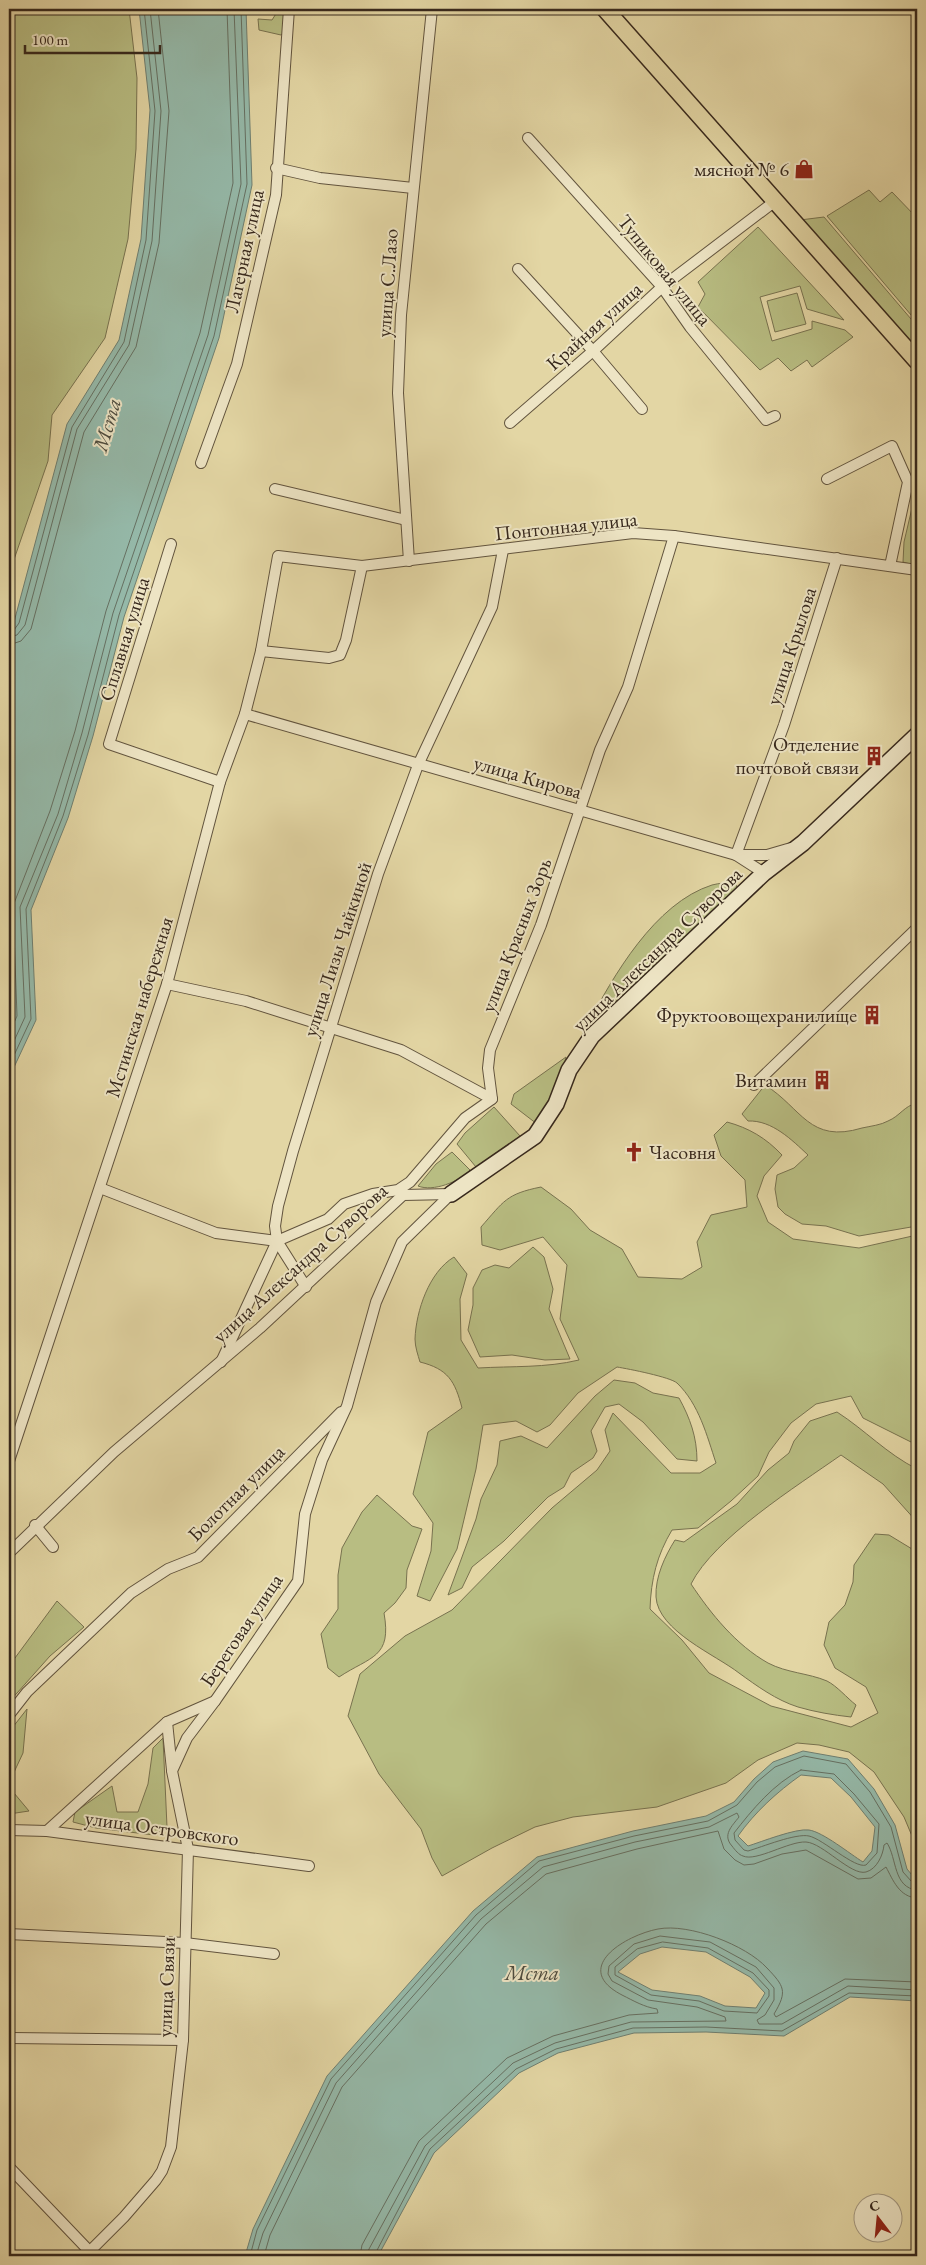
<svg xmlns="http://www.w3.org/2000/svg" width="926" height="2265" font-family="'EB Garamond',serif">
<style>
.green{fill:#b8bd82;stroke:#78724f}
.water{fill:#95b9a9;stroke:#6f7f71;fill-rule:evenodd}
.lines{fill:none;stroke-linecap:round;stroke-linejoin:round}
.shore{stroke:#667062;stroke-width:1}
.street-casing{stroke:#62543e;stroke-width:12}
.secondary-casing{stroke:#37281c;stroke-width:18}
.primary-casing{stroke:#37281c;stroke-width:19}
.street{stroke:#ede4c4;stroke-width:10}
.secondary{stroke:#ede4c4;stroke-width:15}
.primary{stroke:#e3d6a4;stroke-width:16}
.labels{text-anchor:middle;stroke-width:4;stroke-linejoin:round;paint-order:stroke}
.poi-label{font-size:20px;fill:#37281c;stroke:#ede4c4;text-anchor:end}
.street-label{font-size:20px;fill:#37281c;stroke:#ede4c4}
.water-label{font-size:21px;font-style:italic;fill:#4e4c3f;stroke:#ede4c4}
</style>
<rect width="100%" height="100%" fill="#e3d6a4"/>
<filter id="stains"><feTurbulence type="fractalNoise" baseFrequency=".004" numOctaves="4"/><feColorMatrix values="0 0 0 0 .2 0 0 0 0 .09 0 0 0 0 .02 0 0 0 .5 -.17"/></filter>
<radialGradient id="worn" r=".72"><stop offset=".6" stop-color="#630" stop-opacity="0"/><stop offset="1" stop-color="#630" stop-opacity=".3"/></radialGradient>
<g class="green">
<polygon points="9,9 129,9 137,78 136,149 128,239 105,338 52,415 48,461 9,574"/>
<polygon points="251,9 275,9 275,14 252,14"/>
<polygon points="279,9 286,9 284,32 281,35 259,30 258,19 272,20"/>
<polygon points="869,190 880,202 892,192 917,218 917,322 827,216"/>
<polygon points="824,217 917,326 917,349 800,220"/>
<polygon points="758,227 844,320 807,309 800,286 760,297 772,341 812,329 812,321 845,330 853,337 812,367 807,360 791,371 778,358 760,370 698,307 705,294 698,282"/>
<polygon points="797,293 806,324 775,332 767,301"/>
<polygon points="916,491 917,494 917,566 903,562 904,542"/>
<path d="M735,882L739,893L607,1014L587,1026C613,976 655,903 712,885C719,883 727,883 735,882Z"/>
<polygon points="566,1057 562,1074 537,1124 511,1104 514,1094"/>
<path d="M765,1085C802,1108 809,1144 862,1128C871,1126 881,1125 888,1121C900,1116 904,1106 917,1103V1226L859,1236L826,1226L802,1224L785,1214L778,1207L775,1189L777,1175L794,1168L808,1155C792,1140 772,1120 748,1121L742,1114Z"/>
<polygon points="494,1107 520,1136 476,1167 457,1144 465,1133"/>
<path d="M727,1122C749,1128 766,1138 782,1155L764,1176L757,1196L768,1222L793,1239L859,1248L917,1235V1445L863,1418L851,1396L816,1404L791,1423L769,1452L758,1476L731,1501L698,1528L672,1530C657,1555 651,1579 650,1609L682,1640L709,1673L771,1706L851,1727L878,1713L866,1687L835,1668L824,1645L829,1622L845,1605L853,1582L854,1565L875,1534L889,1535L917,1552V1839L912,1836L904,1817L874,1772L849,1752L819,1745L797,1743L758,1760L726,1783L657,1807L573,1817L535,1827L492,1848L442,1876L432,1858L421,1829L379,1774L348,1716L360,1674L405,1636L452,1610L552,1508L597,1470L610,1451L605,1430L613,1413L671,1473H700L716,1463C707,1436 699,1404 677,1383C670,1377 629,1369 617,1367L578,1393L550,1425L537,1432L516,1421L483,1425L476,1469L457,1549L430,1601L417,1596L431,1551L433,1523L413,1494L428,1432L462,1408C455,1381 448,1369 420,1362C418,1355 415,1347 415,1339C416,1311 429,1272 454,1257L467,1274L460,1299L461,1340L478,1368C512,1366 546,1368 579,1360L560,1319L567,1265L543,1237L500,1250L482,1245L481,1227C504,1201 506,1194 541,1187L571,1209L590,1230L622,1249L638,1277L682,1279L702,1267L697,1242L711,1215L747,1207L745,1180L721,1156L714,1135Z"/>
<path d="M452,1152L470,1170C459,1182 433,1192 418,1186L436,1164Z"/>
<polygon points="533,1247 544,1257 553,1289 549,1309 570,1359 545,1360 512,1355 480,1357 468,1330 473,1305 473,1288 482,1270 495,1265 509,1268"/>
<path d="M614,1380L635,1383L653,1393L679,1398C690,1418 697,1437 697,1461L677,1459L643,1422L619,1404L605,1407L591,1431L597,1451L593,1458L571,1473L564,1487L548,1497L504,1541L472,1567L462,1588L448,1595L476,1519L481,1499L497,1465L500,1441L521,1436L547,1448L595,1396Z"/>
<path d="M837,1412C865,1430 887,1454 917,1469V1522L883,1484L841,1455C797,1486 714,1538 691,1584C711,1614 736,1645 768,1663C787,1673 808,1673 827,1681C837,1686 847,1698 856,1705L851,1717C833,1715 815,1712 798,1707C776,1700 757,1686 739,1673C716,1655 658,1631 656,1597C655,1577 665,1556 675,1540L684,1542L737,1504L768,1470L789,1453L794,1441L810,1421Z"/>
<path d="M377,1495L412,1526L422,1529L407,1570L406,1588L395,1603L384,1613C392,1658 371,1656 339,1677L328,1668L321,1634L338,1609V1575L342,1548L362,1512Z"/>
<polygon points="57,1601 84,1627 50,1656 9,1702 9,1668 12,1662"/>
<polygon points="27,1709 23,1753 9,1783 9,1732"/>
<polygon points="163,1738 167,1827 154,1835 96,1828 73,1822 75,1812 112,1786 117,1812 138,1812 148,1784 153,1748"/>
<polygon points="9,1787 29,1811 9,1814"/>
</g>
<g class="water">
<polygon points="139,9 246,9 252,185 219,338 124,617 93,736 68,818 31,910 36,1020 9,1078 9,628 14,622 67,424 119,340 141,239 150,110"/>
<path d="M803,1751L848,1759L874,1789L895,1825L907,1869L917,1881V2001L850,1997L784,2036L706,2032L634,2033L558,2053L519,2073L434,2153L378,2256H245L253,2229L327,2076L473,1911L537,1857L633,1831L706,1816L734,1802L754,1779L773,1762ZM801,1775L831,1778L851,1797L875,1827L872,1851L863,1862C850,1854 823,1832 809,1830C796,1828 761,1842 748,1846L738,1836C755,1812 777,1792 801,1775ZM662,1947L706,1952L750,1977L765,1993L756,2008L725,2006L700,1996L652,1990L618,1972L640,1954Z"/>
</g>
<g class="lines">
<g class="shore">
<polyline points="9,631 14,630 19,623 72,427 124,342 146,240 155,111 144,9"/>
<polyline points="9,637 17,635 25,625 77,429 129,345 152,241 161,111 150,9"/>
<polyline points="9,645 21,641 31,629 84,432 136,347 159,243 169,111 158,9"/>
<polyline points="9,1034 17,1016 13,906 50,811 75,731 106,611 200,333 233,183 227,9"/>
<polyline points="9,1052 25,1017 20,907 58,814 82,733 113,613 208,335 241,184 234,9"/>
<polyline points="9,1066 31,1019 26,909 63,816 88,735 119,615 214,336 247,184 241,9"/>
<path d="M801,1770L834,1774L854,1794L879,1824L877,1853L866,1865C855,1869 823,1839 809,1836C796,1833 762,1847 748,1851L744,1850L735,1840L734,1833C752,1810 774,1783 801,1770Z"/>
<polygon points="663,1942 708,1948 753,1973 769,1990 769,1996 757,2013 724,2011 699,2001 651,1995 615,1975 615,1967 637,1949"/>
<polyline points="250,2256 257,2230 331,2079 476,1915 539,1861 634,1836 708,1821 737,1805 757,1782 775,1767 804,1756 846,1764 870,1792 891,1827 903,1872 912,1882 917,1884"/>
<path d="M256,2256L263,2233L336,2083L481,1919L543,1867L635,1842L709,1827L737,1813L739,1817C732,1826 722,1835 732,1846C735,1850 739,1855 743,1856C756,1862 789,1841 806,1842C823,1843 851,1876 866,1872C877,1869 883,1855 884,1845L887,1843C897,1858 893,1888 917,1890"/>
<path d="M264,2256L270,2235L342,2087L486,1924L546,1874L637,1849L718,1831L724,1849L735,1860L744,1865L754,1864L782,1854L806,1850L858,1879L871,1878L886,1867C893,1880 899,1897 917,1898"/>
<path d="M360,2256L362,2245L419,2141L507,2058L553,2036L629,2015L658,2013L657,2009C644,2007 634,2001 622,1995C570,1968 626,1935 658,1929C689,1923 746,1945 767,1968C784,1986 788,1991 774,2014L776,2017L845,1979L917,1982"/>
<polyline points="367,2256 369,2249 425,2146 513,2063 555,2043 631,2022 726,2021 725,2017 697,2007 648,2000 612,1981 608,1974 609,1966 634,1944 660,1936 710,1942 756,1967 774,1988 774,2000 765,2015 757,2020 759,2024 782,2024 848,1986 917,1990"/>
<polyline points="374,2256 430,2149 516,2069 556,2049 633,2028 706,2027 782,2031 849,1993 917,1996"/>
</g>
<defs>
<g id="street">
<polyline points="528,138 662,287 690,327 766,420 775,416"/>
<polyline points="276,168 320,178 413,188"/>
<polyline points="518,269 593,351 642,409"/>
<polyline points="510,423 593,351 662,287 774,202"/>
<polyline points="201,463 237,364 276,195 289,9"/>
<polyline points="827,479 892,446 908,482 890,566"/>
<polyline points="275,489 406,520"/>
<polyline points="171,544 109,744 220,782"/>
<polyline points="409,561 398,393 401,315 432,9"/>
<polyline points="261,651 329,658 340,655 346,640 362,566"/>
<polyline points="245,714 736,855 767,855 791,848"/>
<polyline points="764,873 736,855 784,725 837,558"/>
<polyline points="167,984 246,1001 401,1050 492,1099"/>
<polyline points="754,1085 917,928"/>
<polyline points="100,1188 216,1233 277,1241 306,1287"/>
<polyline points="277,1241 328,1219 344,1204 373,1194 398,1190 410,1182 465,1118 492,1099 488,1068 490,1050 541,925 600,750 628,687 674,536"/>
<polyline points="221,1362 277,1241 275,1226 278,1206 293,1151 378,874 418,765 492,607 503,550"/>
<polyline points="9,1461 167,984 220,782 245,714 261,651 278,556 362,566 633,533 674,536 917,570"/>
<polyline points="35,1525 53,1547"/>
<polyline points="9,1553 114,1452 260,1328 403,1195 451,1194"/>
<polyline points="9,1715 27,1692 131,1593 168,1569 198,1557 341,1412"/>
<polyline points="167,1722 172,1770"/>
<polyline points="9,1830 47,1831 309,1866"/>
<polyline points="47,1831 167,1722 215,1701 298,1581 305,1514 322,1460 347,1406 376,1302 402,1242 451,1194"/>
<polyline points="9,1934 185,1943 274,1954"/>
<polyline points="11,2038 183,2040"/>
<polyline points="9,2167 94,2256"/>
<polyline points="85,2256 124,2217 156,2180 162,2171 171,2147 183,2040 188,1849 172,1771 187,1738 215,1701"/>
</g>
<polyline id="secondary" points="451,1194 535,1136 556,1104 569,1070 592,1036 764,873 803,843 917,735"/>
<polyline id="primary" points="605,9 917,361"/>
</defs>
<use href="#street" class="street-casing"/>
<use href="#secondary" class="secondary-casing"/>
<use href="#primary" class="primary-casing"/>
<use href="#street" class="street"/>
<use href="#secondary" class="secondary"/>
<use href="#primary" class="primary"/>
</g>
<defs>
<symbol id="shop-bare" viewBox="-9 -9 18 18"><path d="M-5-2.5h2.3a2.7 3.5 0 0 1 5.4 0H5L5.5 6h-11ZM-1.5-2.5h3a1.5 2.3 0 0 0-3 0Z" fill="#8f2418" stroke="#ede4c4" stroke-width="2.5" paint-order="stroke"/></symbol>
<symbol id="building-bare" viewBox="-9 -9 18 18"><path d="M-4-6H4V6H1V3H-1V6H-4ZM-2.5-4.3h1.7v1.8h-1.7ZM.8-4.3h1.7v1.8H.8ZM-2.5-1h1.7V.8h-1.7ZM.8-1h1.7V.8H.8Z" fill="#8f2418" stroke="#ede4c4" stroke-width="2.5" paint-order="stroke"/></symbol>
<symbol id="church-bare" viewBox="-9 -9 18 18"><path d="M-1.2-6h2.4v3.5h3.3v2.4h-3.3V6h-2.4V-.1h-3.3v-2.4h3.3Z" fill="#8f2418" stroke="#ede4c4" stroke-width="2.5" paint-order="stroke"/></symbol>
</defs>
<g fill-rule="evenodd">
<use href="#shop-bare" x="790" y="155" width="28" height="28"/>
<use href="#building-bare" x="860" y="742" width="28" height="28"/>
<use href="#building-bare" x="858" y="1001" width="28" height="28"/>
<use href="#building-bare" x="808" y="1066" width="28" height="28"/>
<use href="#church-bare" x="620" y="1138" width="28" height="28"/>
</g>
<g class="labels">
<g class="poi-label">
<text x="789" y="176">мясной № 6</text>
<text x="859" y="751">Отделение<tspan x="859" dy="23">почтовой связи</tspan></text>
<text x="857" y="1022">Фруктоовощехранилище</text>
<text x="807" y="1087">Витамин</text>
<text x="649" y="1159" text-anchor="start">Часовня</text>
</g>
<g class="street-label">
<text transform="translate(244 251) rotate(-78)" y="7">Лагерная улица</text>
<text transform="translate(665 270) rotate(51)" y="7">Тупиковая улица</text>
<text transform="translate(387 283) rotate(-86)" y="7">улица С.Лазо</text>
<text transform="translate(594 326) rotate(-42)" y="7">Крайняя улица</text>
<text transform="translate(566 526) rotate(-6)" y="7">Понтонная улица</text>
<text transform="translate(124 639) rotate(-73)" y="7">Сплавная улица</text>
<text transform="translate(791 646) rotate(-72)" y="7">улица Крылова</text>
<text transform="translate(528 777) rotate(16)" y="7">улица Кирова</text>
<text transform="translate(516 935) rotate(-69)" y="7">улица Красных Зорь</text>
<text transform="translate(337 949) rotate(-72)" y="7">улица Лизы Чайкиной</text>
<text transform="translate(657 949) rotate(-44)" y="7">улица Александра Суворова</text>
<text transform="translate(139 1007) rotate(-73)" y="7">Мстинская набережная</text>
<text transform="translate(300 1263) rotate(-42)" y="7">улица Александра Суворова</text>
<text transform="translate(236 1493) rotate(-45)" y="7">Болотная улица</text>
<text transform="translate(241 1630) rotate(-56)" y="7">Береговая улица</text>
<text transform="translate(162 1828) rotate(8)" y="7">улица Островского</text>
<text transform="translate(166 1987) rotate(-88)" y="7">улица Связи</text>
</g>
<g class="water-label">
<text transform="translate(107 425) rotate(-74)" y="7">Мста</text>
<text x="532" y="1980">Мста</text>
</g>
</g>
<rect width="926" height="2265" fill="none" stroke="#e3d6a4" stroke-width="30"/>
<rect x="10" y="10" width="906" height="2245" fill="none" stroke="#37281c" stroke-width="2.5"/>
<rect x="15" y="15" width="896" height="2235" fill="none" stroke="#37281c"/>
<g transform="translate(878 2218) rotate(344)"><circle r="24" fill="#ede4c4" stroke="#a49981"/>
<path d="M0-4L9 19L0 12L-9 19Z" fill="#8f2418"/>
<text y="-8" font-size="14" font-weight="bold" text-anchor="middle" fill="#37281c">С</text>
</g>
<path d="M25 45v8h135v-8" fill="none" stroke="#37281c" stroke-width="2.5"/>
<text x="32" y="45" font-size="15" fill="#37281c" stroke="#ede4c4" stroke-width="4" paint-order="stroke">100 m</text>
<rect width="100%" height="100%" filter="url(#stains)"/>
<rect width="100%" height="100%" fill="url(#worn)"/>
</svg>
